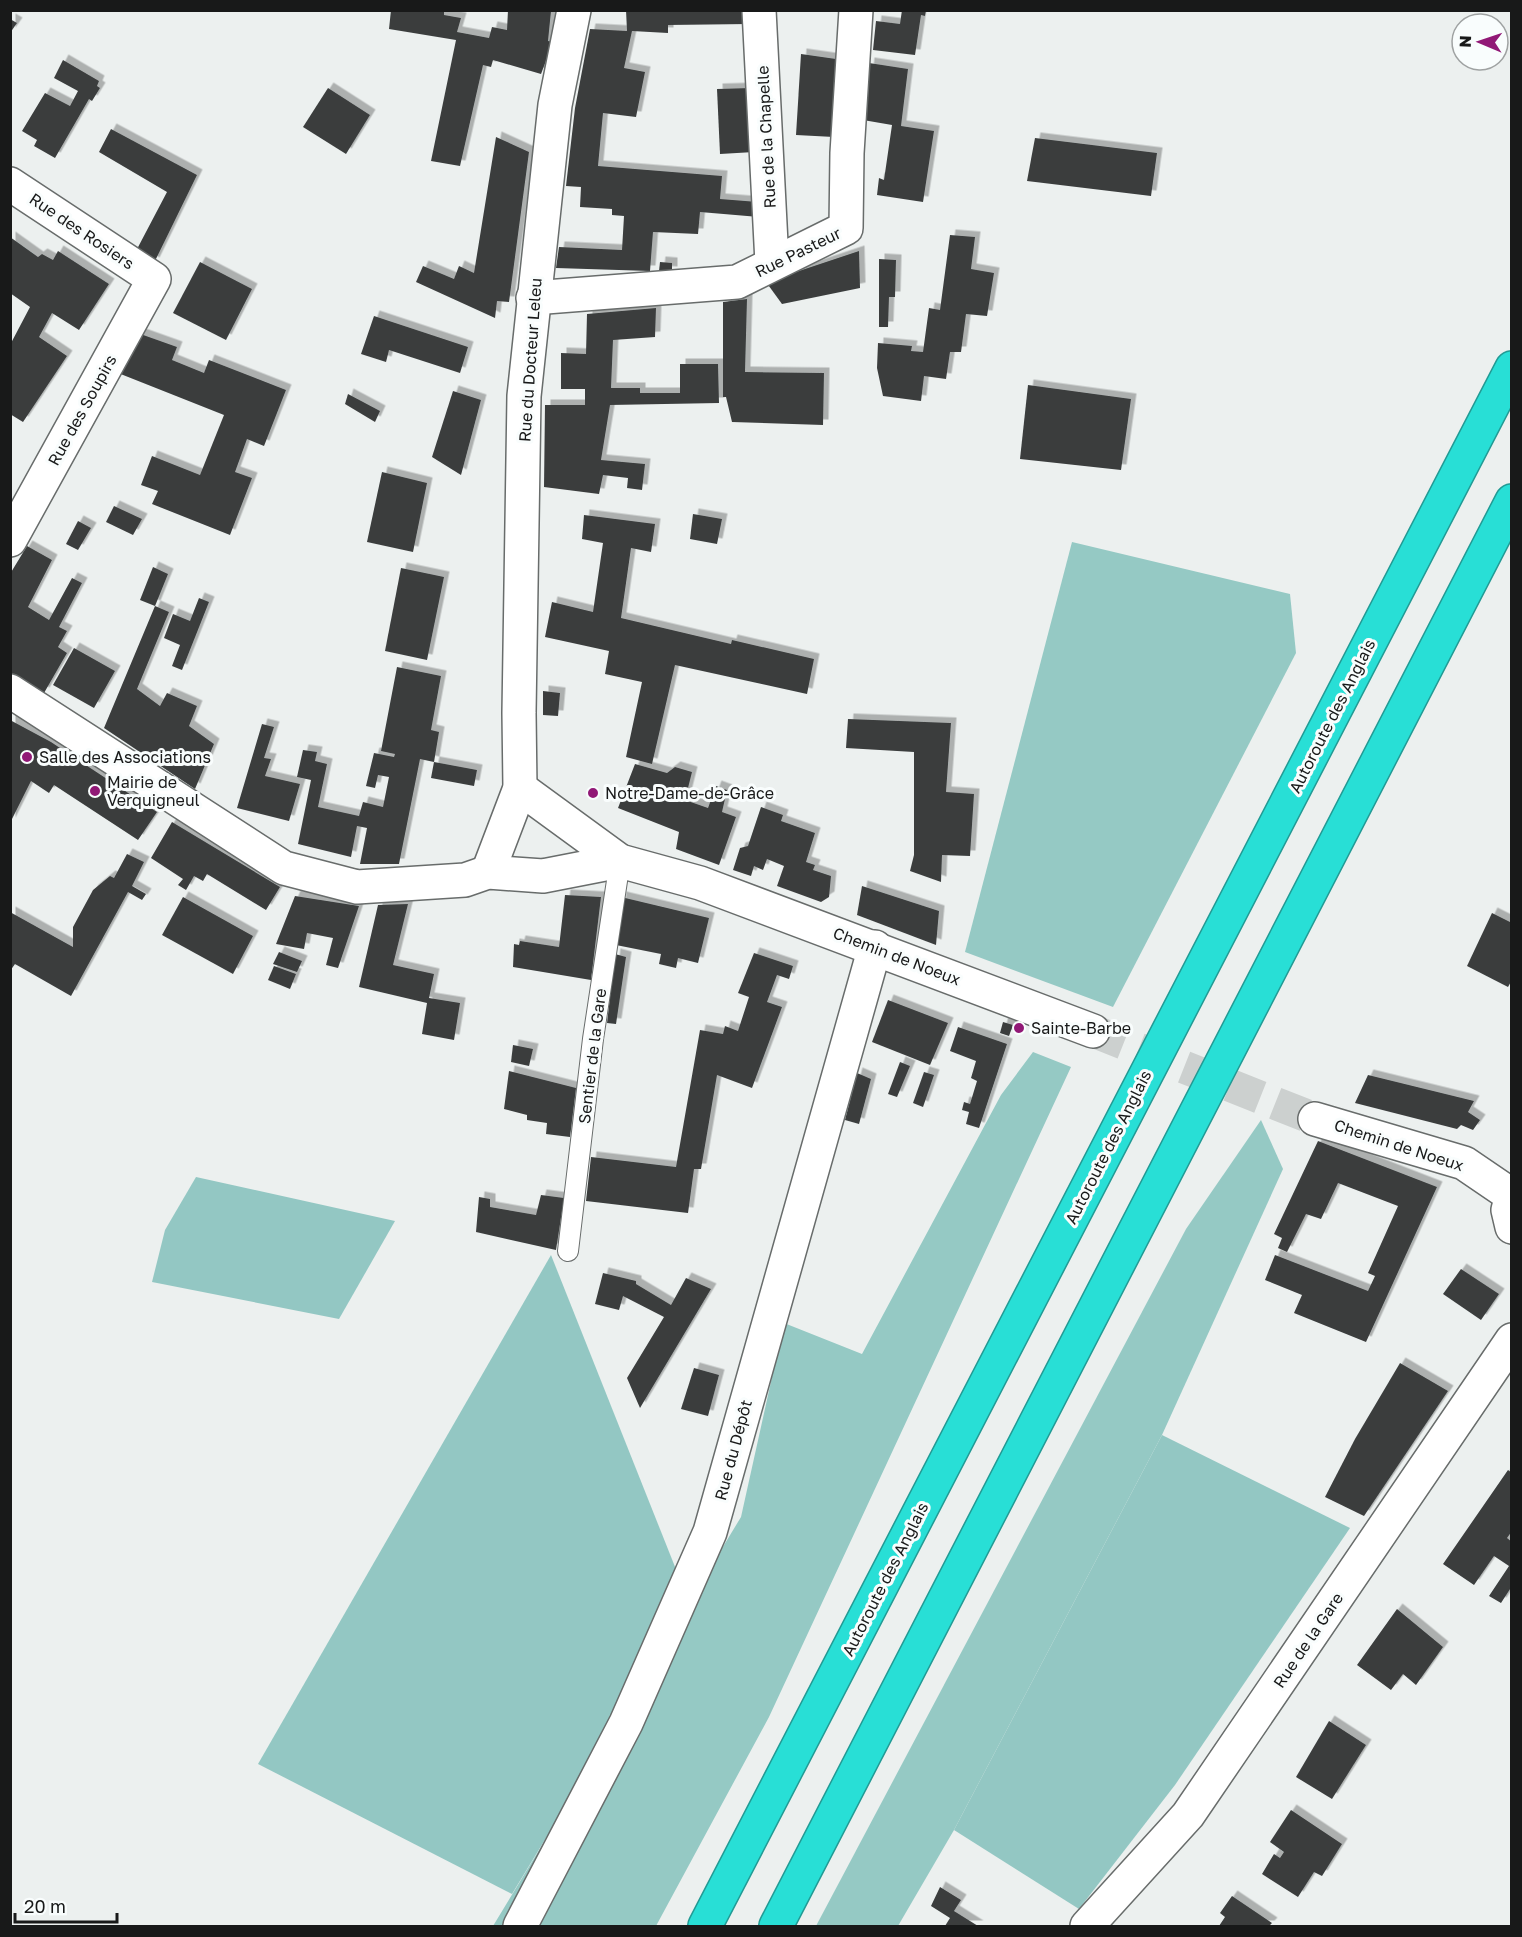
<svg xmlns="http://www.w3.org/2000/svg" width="1522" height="1937" font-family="'Golos Text',sans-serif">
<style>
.green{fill:#93c7c3}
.forest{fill:#95c9c4}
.building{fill:#3b3e3e;filter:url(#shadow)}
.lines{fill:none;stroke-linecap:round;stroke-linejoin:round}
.tertiary-tunnel{stroke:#ccd0cf;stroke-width:33;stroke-dasharray:33 16;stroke-linecap:butt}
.service-casing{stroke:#686c6b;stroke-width:22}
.minor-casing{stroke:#686c6b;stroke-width:36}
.tertiary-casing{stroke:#686c6b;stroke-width:36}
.motorway-casing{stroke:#229a94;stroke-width:36}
.service{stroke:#fff;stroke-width:20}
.minor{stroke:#fff;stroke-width:33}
.tertiary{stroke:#fff;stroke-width:33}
.motorway{stroke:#28dfd6;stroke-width:33}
.poi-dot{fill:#911876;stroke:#f9fdfd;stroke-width:2}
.labels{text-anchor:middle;stroke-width:6;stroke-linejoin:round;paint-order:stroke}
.street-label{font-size:16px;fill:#181919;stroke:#f9fdfd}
.poi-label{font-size:16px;fill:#181919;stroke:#f9fdfd;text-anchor:start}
</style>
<defs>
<filter id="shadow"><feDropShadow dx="5.5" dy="-5.5" stdDeviation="0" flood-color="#0004"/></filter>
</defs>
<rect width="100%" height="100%" fill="#ecf0ef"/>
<g class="green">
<polygon points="196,1177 395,1221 339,1319 152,1282 165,1230"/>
<polygon points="551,1255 689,1602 512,1894 258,1764"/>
<polygon points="1162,1435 1350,1528 1175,1785 1079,1909 954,1830"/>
</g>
<g class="forest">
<polygon points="1072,542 1290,594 1296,653 1113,1007 965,952"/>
<polygon points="1033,1052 1071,1067 769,1717 656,1926 493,1926 741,1517 784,1323 862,1354 1001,1095"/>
<polygon points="1261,1120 1283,1169 1162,1435 954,1830 898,1926 816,1926 1186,1229"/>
</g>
<g class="building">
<polygon points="391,10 444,10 444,15 461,18 457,32 489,38 492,27 507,30 508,10 551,11 548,41 553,42 541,74 493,60 491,67 483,65 460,166 431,161 456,40 389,29"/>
<polygon points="626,10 749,10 749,24 668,25 668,33 632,31 624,68 645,72 636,117 603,113 598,166 722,176 720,199 758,202 759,217 700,212 698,234 653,232 650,271 556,268 559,247 622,250 624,216 612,215 612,209 580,207 581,187 566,186 575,108 590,29 627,31"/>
<polygon points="902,10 926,10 925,16 921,15 915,55 873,50 876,21 900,24"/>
<polygon points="10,19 17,23 10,33"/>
<polygon points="801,54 836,59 834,137 796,135"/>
<polygon points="63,60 99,81 97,86 100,88 92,101 89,99 55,158 34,146 37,140 22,131 45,93 70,106 78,91 54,78"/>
<polygon points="869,63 908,69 901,126 934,131 923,202 877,195 879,178 884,180 892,125 863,120"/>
<polygon points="328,88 370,115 346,154 303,127"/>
<polygon points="751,88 754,152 720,154 717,89"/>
<polygon points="111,129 197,175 154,263 136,251 167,192 99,152"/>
<polygon points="496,137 529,152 509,302 497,301 495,318 416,282 423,266 454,279 459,266 474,273"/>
<polygon points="1035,138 1157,153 1151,196 1027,181"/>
<polygon points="950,235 975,237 971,269 994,273 987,316 966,314 961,352 950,352 946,379 924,376 921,401 883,396 877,368 878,343 912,346 911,351 923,352 929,308 940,310"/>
<polygon points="10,237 38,257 42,254 53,260 58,251 109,284 79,330 52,313 39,337 67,356 23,422 10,414 10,345 30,307 10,293"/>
<polygon points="859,251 860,288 782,304 766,282"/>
<polygon points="879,259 896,260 895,297 889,297 888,327 879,327"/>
<polygon points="200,262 252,289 226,340 173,313"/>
<polygon points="660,262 672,263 672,272 659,271"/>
<polygon points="747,299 745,372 824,373 823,425 732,422 726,397 723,397 723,302"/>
<polygon points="656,308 655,337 613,340 611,388 640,388 640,393 680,393 680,364 718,364 719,403 610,405 601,460 645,464 642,490 627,488 628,478 603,475 599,494 544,487 545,405 585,405 585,389 561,389 561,353 586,354 587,314"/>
<polygon points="374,316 468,347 460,373 389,350 386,362 361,354"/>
<polygon points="132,331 177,347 172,360 204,373 209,360 286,390 264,446 247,439 235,472 252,478 230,535 152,504 158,491 141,485 152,456 200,475 224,415 113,371"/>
<polygon points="1028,385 1131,399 1121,470 1020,459"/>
<polygon points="453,391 481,400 461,475 432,457"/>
<polygon points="348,394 380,411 375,422 345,404"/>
<polygon points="382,472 427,483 413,552 367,542"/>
<polygon points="114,506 142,519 133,535 106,522"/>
<polygon points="693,514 722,519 717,544 690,539"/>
<polygon points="584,515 655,524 651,552 631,548 621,618 731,644 732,640 814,659 807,694 675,665 652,764 626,757 642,682 605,674 609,651 545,637 552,602 593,612 603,543 582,539"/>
<polygon points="78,521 91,528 78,550 66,544"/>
<polygon points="27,546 52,560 28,607 49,620 72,578 82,583 59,627 67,631 58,647 67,653 44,693 10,673 10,574"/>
<polygon points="153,567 168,574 155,606 140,600"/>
<polygon points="401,568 444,577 427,660 385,651"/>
<polygon points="199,598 209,602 182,670 172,666 180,645 164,638 173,614 190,621"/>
<polygon points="155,606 169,612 137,689 160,706 167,693 197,706 189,726 214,744 195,789 104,728"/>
<polygon points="74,648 115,671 94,708 53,685"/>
<polygon points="397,667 441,676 431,730 439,732 434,762 420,759 399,864 360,864 367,828 357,826 351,857 298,844 311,780 297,777 303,750 317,752 315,761 327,764 318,807 359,816 363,802 383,807 389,777 378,775 375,788 366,786 374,753 394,757 395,754 381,751"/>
<polygon points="543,691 560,693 558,716 543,715"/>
<polygon points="848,719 951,723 946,792 974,794 970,856 942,855 941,882 910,871 914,855 914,752 846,748"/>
<polygon points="10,720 51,742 157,812 138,840 54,785 49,793 31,781 10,823"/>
<polygon points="262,724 274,727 264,758 271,759 265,776 300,784 289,821 237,808"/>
<polygon points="434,762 477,770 474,786 431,778"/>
<polygon points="635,764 667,773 675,767 692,772 685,800 708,808 716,786 727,790 722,812 736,817 719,865 676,849 679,832 618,808"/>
<polygon points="761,807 783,815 781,821 815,833 806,862 815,865 813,870 831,876 829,897 821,902 777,886 784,866 767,859 763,870 754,866 751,876 733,870 740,848 748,846"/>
<polygon points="172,822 280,887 266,910 207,874 203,881 194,876 186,890 178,885 183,879 151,858"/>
<polygon points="127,854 144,862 132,886 146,894 142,900 128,892 71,996 15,964 10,971 10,912 73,947 73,927 93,890 110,876 114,878"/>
<polygon points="862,886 939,911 936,945 857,915"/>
<polygon points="565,895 601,897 591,980 513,967 514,944 519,945 520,941 559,947"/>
<polygon points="295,896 359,906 338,968 326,965 333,938 307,933 304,949 276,944"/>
<polygon points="183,897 253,936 233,974 162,935"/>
<polygon points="621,897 709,918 698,963 678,958 676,968 659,964 661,954 616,945"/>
<polygon points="408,904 393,965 434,974 429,998 460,1003 454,1040 422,1034 427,1003 359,987 378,905"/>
<polygon points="1492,913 1512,923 1512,980 1508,987 1467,966"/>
<polygon points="279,952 302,961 297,972 273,964"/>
<polygon points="754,953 793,966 789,979 777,975 767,1002 782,1007 752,1088 717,1075 701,1169 694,1169 688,1213 586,1201 591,1157 676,1167 700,1030 723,1034 725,1026 738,1031 749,997 738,993"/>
<polygon points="615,954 626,957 616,1024 607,1023"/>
<polygon points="274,966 296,974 290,989 268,980"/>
<polygon points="888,1000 948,1023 930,1065 872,1042"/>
<polygon points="1003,1022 1013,1025 1009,1036 1000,1033"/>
<polygon points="958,1027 1007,1044 979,1128 966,1124 969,1112 962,1110 964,1102 970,1104 977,1081 971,1078 976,1061 950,1051"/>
<polygon points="513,1045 533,1049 529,1066 511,1062"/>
<polygon points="900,1062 910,1066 897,1097 888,1094"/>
<polygon points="509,1071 576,1088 570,1137 546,1134 547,1123 527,1120 527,1115 504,1109"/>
<polygon points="924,1072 934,1075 923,1107 913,1103"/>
<polygon points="857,1073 871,1079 859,1124 845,1120"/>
<polygon points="1368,1075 1474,1101 1468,1112 1480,1120 1473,1130 1461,1125 1457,1129 1355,1103"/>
<polygon points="1318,1141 1437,1187 1366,1342 1294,1313 1302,1295 1265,1280 1275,1255 1368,1291 1375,1276 1368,1273 1398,1206 1338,1183 1321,1219 1306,1214 1287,1252 1278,1248 1282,1238 1274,1234"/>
<polygon points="541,1195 564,1198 556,1250 476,1232 479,1197 490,1199 490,1207 536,1215"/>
<polygon points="1461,1269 1499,1294 1481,1320 1443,1294"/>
<polygon points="603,1273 636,1281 636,1284 671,1305 686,1278 711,1289 640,1408 627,1378 664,1317 623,1296 619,1310 595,1304"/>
<polygon points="1400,1363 1448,1391 1364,1516 1325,1497 1355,1439"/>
<polygon points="694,1368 719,1375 708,1416 681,1409"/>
<polygon points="1508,1470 1512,1473 1512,1531 1507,1538 1512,1542 1512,1586 1501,1603 1489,1596 1509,1566 1494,1556 1474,1585 1443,1564"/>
<polygon points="1397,1609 1443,1647 1416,1685 1403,1674 1391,1690 1357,1665"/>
<polygon points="1329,1721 1366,1745 1332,1799 1296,1777"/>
<polygon points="1291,1810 1342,1844 1322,1876 1314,1872 1298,1897 1262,1874 1274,1854 1280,1858 1284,1852 1270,1842"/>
<polygon points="940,1887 961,1900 954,1911 978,1926 945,1926 950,1918 931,1906"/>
<polygon points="1232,1896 1272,1923 1269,1926 1219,1926 1225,1917 1220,1913"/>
</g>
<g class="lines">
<polyline class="tertiary-tunnel" points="1093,1031 1315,1119"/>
<defs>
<polyline id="service" points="568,1251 593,1039 620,861"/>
<g id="minor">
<polyline points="759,10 772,263"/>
<polyline points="10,184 154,279 10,540"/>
<polyline points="533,298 737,282 846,228 847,153 856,10"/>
<polyline points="520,1926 626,1723 710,1532 875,947"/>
</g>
<g id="tertiary">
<polyline points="10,691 284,868 357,887 465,880 488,872 543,876 620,861"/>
<polyline points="520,788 620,861 700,883 1093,1031"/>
<polyline points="488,872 520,788 519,713 524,396 555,105 574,10"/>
<polyline points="1315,1119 1464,1163 1511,1195"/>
<polyline points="1512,1195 1508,1210 1512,1227"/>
<polyline points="1087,1926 1188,1815 1512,1340"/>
</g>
<g id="motorway">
<polyline points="705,1926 1512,368"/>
<polyline points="776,1926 1512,501"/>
</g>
</defs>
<use href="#service" class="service-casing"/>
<use href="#minor" class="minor-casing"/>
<use href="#tertiary" class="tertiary-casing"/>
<use href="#motorway" class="motorway-casing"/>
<use href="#service" class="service"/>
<use href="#minor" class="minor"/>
<use href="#tertiary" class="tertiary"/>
<use href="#motorway" class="motorway"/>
</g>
<g class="poi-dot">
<circle cx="27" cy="757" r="6"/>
<circle cx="95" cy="791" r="6"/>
<circle cx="593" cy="793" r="6"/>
<circle cx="1019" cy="1028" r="6"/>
</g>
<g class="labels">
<g class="street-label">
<text transform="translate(766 137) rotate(-93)" y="6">Rue de la Chapelle</text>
<text transform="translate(82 231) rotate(34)" y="6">Rue des Rosiers</text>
<text transform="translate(798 252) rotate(-26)" y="6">Rue Pasteur</text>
<text transform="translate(530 360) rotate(-86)" y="6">Rue du Docteur Leleu</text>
<text transform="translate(82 410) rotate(-61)" y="6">Rue des Soupirs</text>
<text transform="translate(1332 716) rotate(-63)" y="6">Autoroute des Anglais</text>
<text transform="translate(897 956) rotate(21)" y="6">Chemin de Noeux</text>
<text transform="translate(592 1056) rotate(-83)" y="6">Sentier de la Gare</text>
<text transform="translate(1399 1145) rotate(18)" y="6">Chemin de Noeux</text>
<text transform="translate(1108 1147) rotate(-63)" y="6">Autoroute des Anglais</text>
<text transform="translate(733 1450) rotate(-75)" y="6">Rue du Dépôt</text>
<text transform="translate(885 1579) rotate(-63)" y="6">Autoroute des Anglais</text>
<text transform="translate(1308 1640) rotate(-56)" y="6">Rue de la Gare</text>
</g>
<g class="poi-label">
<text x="39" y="763">Salle des Associations</text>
<text x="107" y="788">Mairie de<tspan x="107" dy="18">Verquigneul</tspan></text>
<text x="605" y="799">Notre-Dame-de-Grâce</text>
<text x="1031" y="1034">Sainte-Barbe</text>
</g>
</g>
<rect width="1522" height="1937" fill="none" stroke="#181919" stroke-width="24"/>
<g transform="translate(1480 42) rotate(272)"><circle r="28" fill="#f9fdfd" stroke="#9fa2a2" stroke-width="1.5"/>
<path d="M0-4.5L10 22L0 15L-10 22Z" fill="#911876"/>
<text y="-9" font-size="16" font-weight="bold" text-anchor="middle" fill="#181919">N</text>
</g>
<path d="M15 1913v9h102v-9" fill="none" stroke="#181919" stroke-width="3"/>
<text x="24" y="1913" font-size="18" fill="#181919" stroke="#f9fdfd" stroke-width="4.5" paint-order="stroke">20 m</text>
</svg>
